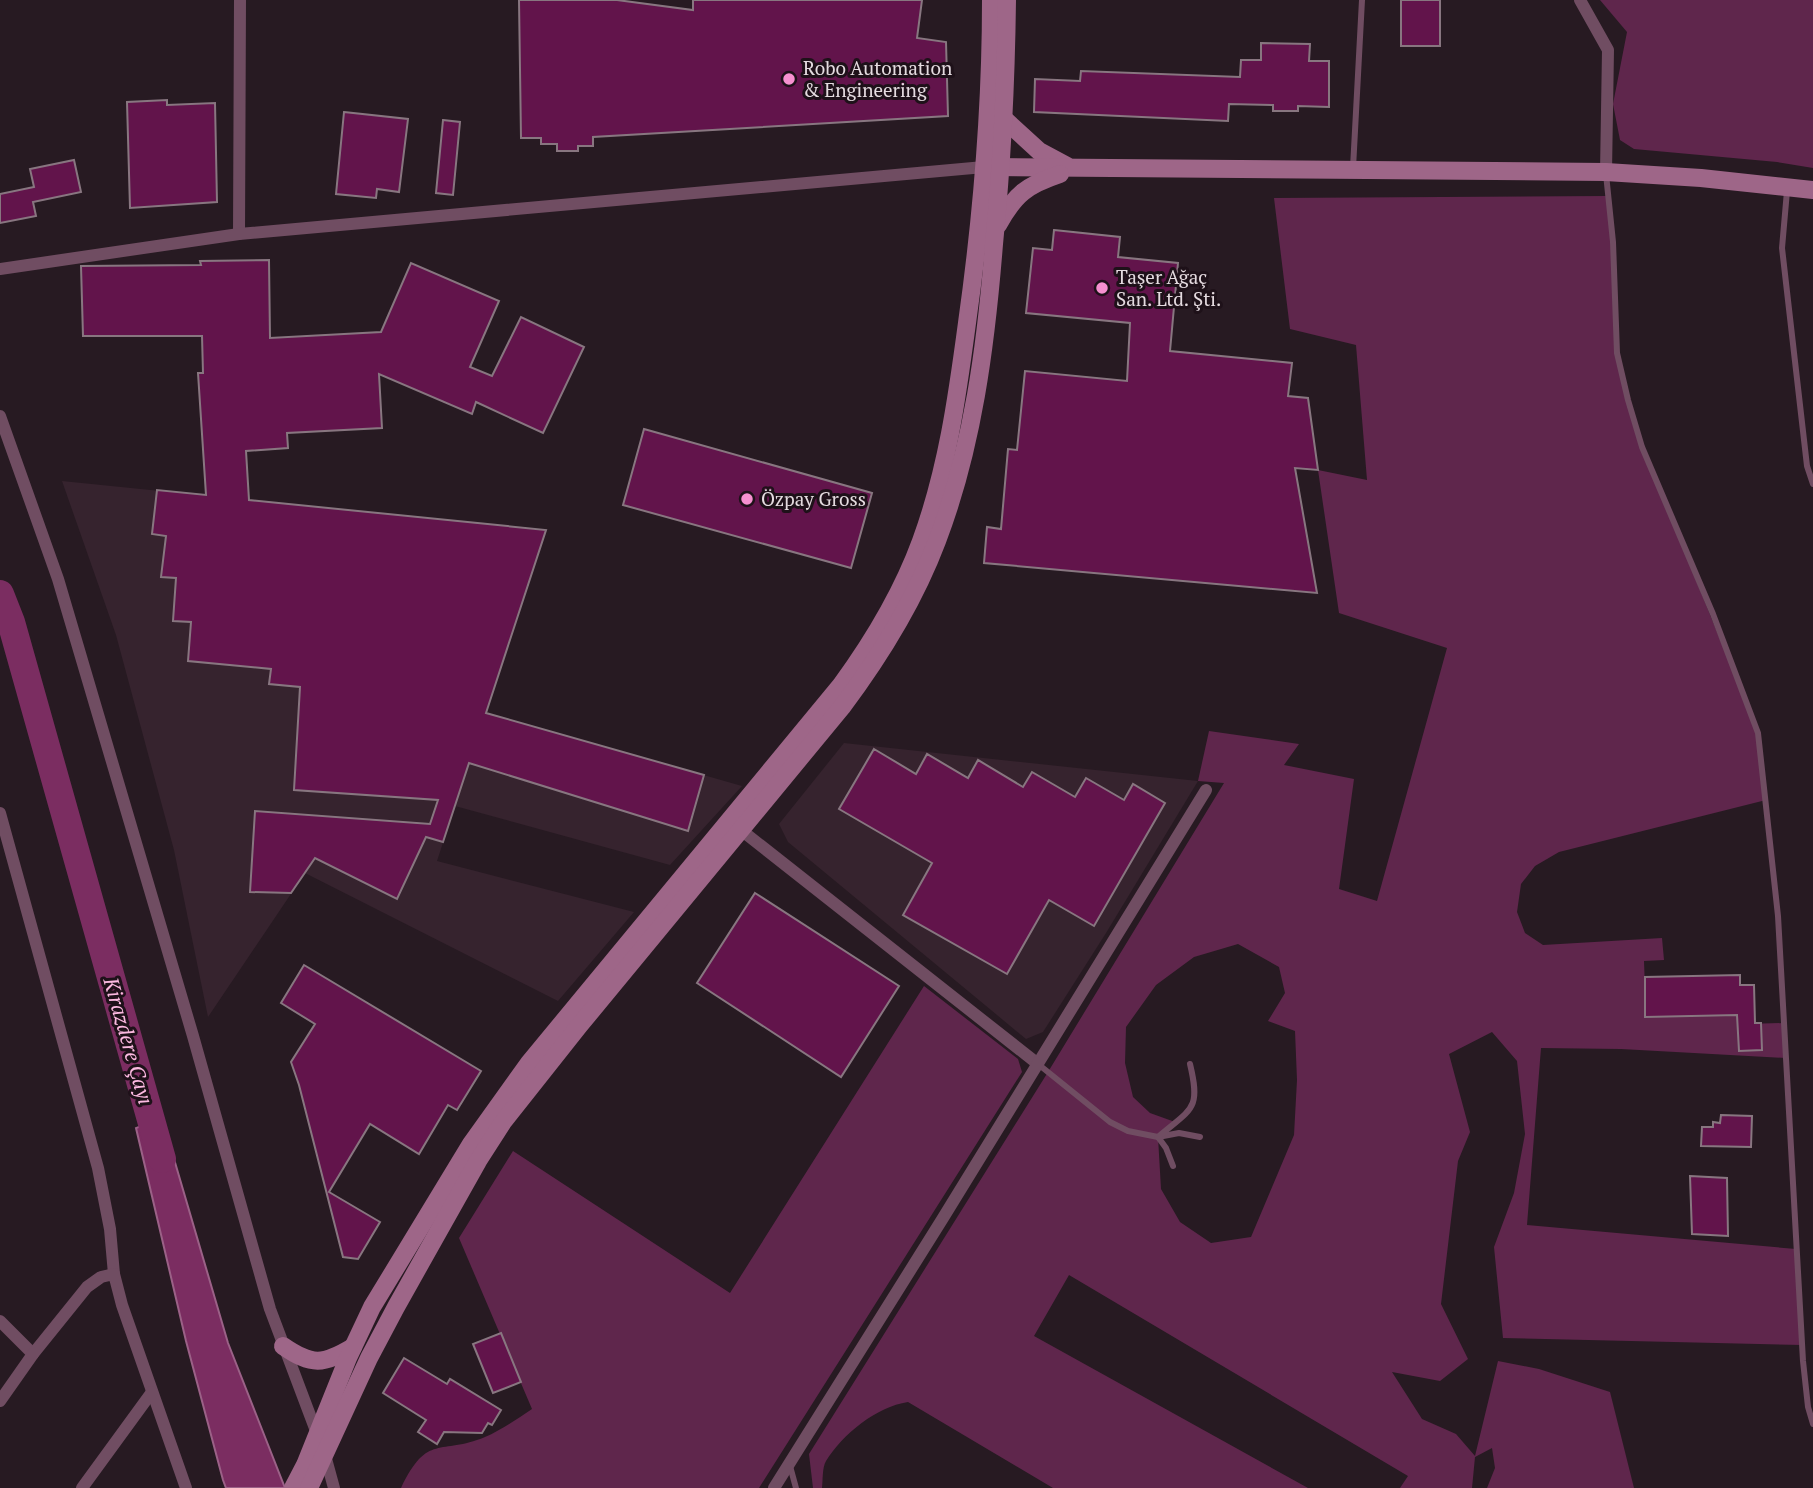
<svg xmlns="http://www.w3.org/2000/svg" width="1813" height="1488" font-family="'PT Serif',serif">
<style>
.built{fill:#36232e}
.green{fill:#5f264c;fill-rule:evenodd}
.water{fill:#7b2d61;stroke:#9b6187;stroke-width:2}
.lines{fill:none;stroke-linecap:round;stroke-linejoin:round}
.river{stroke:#7b2d61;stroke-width:28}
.building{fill:#62144b;stroke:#887680;stroke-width:2}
.lane{stroke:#704d62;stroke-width:6}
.street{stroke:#704d62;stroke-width:12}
.secondary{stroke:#9e6688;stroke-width:18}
.poi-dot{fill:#f690d0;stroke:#1e1119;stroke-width:2.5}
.labels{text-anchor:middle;stroke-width:6;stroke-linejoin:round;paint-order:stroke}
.poi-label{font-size:19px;fill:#e5dbe0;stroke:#1e1119;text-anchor:start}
.water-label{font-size:21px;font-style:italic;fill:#fcb9e1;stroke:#1e1119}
</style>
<rect width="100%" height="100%" fill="#271a22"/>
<g class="built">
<polygon points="62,481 546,530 486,713 742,786 670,865 455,806 437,861 634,912 558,1001 305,873 208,1017 174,850 116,635"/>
<polygon points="844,743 1198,781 1106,933 1043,1032 1026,1039 788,842 779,824"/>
</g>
<g class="green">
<polygon points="1600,0 1813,0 1813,168 1777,162 1634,149 1620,140 1613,104 1627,32"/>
<path d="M1608,196L1617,353L1642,447L1758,733L1766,800L1559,852L1535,866L1521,884L1517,912L1525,933L1543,945L1662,938L1664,960L1644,961L1646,1017L1744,1015L1745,1024L1784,1023L1785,1058L1621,1049L1541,1048L1527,1225L1796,1249L1802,1345L1503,1338L1494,1247L1514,1193L1525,1134L1517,1061L1492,1032L1449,1054L1470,1132L1458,1161L1441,1304L1468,1359L1440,1381L1392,1372L1422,1419L1456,1434L1475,1456L1498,1361L1539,1369L1610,1392L1634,1488H1487L1495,1468L1492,1448L1475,1457L1472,1488H1400L1408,1476L1069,1275L1034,1336L1308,1488H1053L908,1402C876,1407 843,1434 826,1461C822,1468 823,1480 822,1488H813L809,1454L1048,1072L1224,783L1198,781L1209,731L1299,744L1284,765L1354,779L1339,889L1377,901L1447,648L1339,613L1318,470L1367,480L1356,345L1290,329L1274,198ZM1238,944L1279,967L1285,993L1268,1021L1295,1031L1297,1080L1294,1135L1251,1237L1211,1243L1180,1222L1161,1189L1158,1137L1175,1122L1150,1113L1133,1097L1125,1063L1126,1027L1156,985L1194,957Z"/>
<path d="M924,986L1018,1059L1022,1072L759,1488H401C428,1432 440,1456 485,1437C501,1430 517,1419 532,1409L459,1238L513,1151L730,1293Z"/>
</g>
<polygon class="water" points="162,1118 228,1343 285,1488 226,1488 223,1480 186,1341 136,1128"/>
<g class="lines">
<polyline class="river" points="0,594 11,622 162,1159"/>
</g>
<g class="building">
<polygon points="519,0 617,0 693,10 693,0 922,0 917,38 946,42 948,116 593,137 593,146 578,146 578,151 557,151 557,144 541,144 541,138 521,138"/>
<rect x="1401" y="0" width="39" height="46"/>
<polygon points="1261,43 1310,44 1309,61 1329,61 1329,107 1298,106 1298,111 1273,111 1273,105 1229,104 1228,121 1034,112 1035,79 1080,81 1081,71 1240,77 1241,60 1261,60"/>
<polygon points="167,100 167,105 215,103 217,202 130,208 127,102"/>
<polygon points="344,112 408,119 399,192 377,189 376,198 336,194"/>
<polygon points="443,120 460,122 453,195 436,193"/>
<polygon points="74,160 81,192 33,202 36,216 0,223 0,194 34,187 30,169"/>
<polygon points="1054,230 1120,237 1118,257 1178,263 1170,351 1292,363 1288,396 1308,398 1318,470 1295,468 1317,593 984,563 987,527 1001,529 1008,449 1017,450 1025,371 1127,381 1130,323 1026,313 1033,248 1052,250"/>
<polygon points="269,260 270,338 381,332 411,263 499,301 470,367 492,376 521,317 584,347 543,433 476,402 472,414 379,374 382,428 287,433 288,448 246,451 249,500 546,530 486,713 704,775 688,831 469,763 443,842 426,837 397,899 315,858 291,893 250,892 255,811 430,824 438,800 294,790 300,687 269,684 271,669 188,661 191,622 173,621 176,578 161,577 166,536 152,534 157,490 206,495 198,373 203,373 202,336 83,336 81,266 201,265 200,261"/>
<polygon points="644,429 872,493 851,568 623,505"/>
<polygon points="874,749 916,774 927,754 968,778 978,760 1023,787 1032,772 1075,797 1086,778 1124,800 1133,784 1165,803 1094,926 1049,900 1007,974 903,915 932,863 839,809"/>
<polygon points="755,893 899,986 841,1077 697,983"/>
<polygon points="304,965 481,1071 457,1110 448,1105 419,1154 370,1124 329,1192 380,1222 358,1259 343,1257 299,1085 291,1062 315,1024 281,1003"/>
<polygon points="1740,975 1740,985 1754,985 1755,1023 1761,1023 1762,1050 1739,1051 1737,1015 1645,1017 1645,977"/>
<polygon points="1721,1115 1752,1116 1751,1147 1701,1146 1702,1127 1713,1127 1713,1122 1720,1123"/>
<polygon points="1690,1176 1727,1178 1728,1236 1692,1234"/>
<polygon points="501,1333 521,1382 493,1393 473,1344"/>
<polygon points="404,1358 447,1384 450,1379 501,1410 492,1425 488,1423 482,1433 444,1432 437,1444 418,1432 426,1420 383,1393"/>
</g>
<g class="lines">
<g class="lane">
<polyline points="1353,168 1362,0"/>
<polyline points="1606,174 1613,242 1617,353 1628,400 1642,447 1713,614 1758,733 1778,916 1803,1361 1808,1407 1813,1424"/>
<polyline points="1787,191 1782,248 1807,466 1813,484"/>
<polyline points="1038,1064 1110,1122 1128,1131 1158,1137 1179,1133 1200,1137"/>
<path d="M1173,1166L1166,1148L1158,1137C1192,1108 1201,1110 1190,1064"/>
<polyline points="790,1466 796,1488"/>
</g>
<g class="street">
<polyline points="1580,0 1608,50 1606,172"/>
<polyline points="239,234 240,0"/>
<polyline points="0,269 239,234 984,167"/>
<polyline points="0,416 58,579 193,1036 270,1309 325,1455 334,1488"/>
<polyline points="0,813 98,1168 110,1229 114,1274"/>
<polyline points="736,826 1038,1064"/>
<polyline points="0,1321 33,1354"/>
<polyline points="0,1401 33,1354 87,1287 101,1277 114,1274 122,1305 186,1488"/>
<polyline points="82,1488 152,1392"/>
<polyline points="774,1488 943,1218 1206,790"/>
</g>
<g class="secondary">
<polyline points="1003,118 1039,151 1067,166"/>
<polyline points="991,167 1606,172 1701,178 1813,190"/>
<path d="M998,225C1015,194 1027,185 1060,174"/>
<path d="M283,1346C312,1366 323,1365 353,1347"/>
<path d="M293,1488L305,1465L348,1358L372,1307L471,1144L529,1063L841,685C873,641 902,593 921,541C947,470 957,398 967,323C982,216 991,108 991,0"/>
<path d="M309,1488L369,1358L396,1307L478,1161L503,1122L579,1026L842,707C881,655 914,602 937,541C973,447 986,345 994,244C1002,163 1006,82 1007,0"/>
</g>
</g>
<g class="poi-dot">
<circle cx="789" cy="79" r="7"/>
<circle cx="1102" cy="288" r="7"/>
<circle cx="747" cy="499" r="7"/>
</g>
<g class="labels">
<g class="poi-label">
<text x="803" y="75">Robo Automation<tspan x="803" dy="22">&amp; Engineering</tspan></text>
<text x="1116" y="284">Taşer Ağaç<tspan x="1116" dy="22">San. Ltd. Şti.</tspan></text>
<text x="761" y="506">Özpay Gross</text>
</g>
<g class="water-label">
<text transform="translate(128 1041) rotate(74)" y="7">Kirazdere Çayı</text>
</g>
</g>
</svg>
